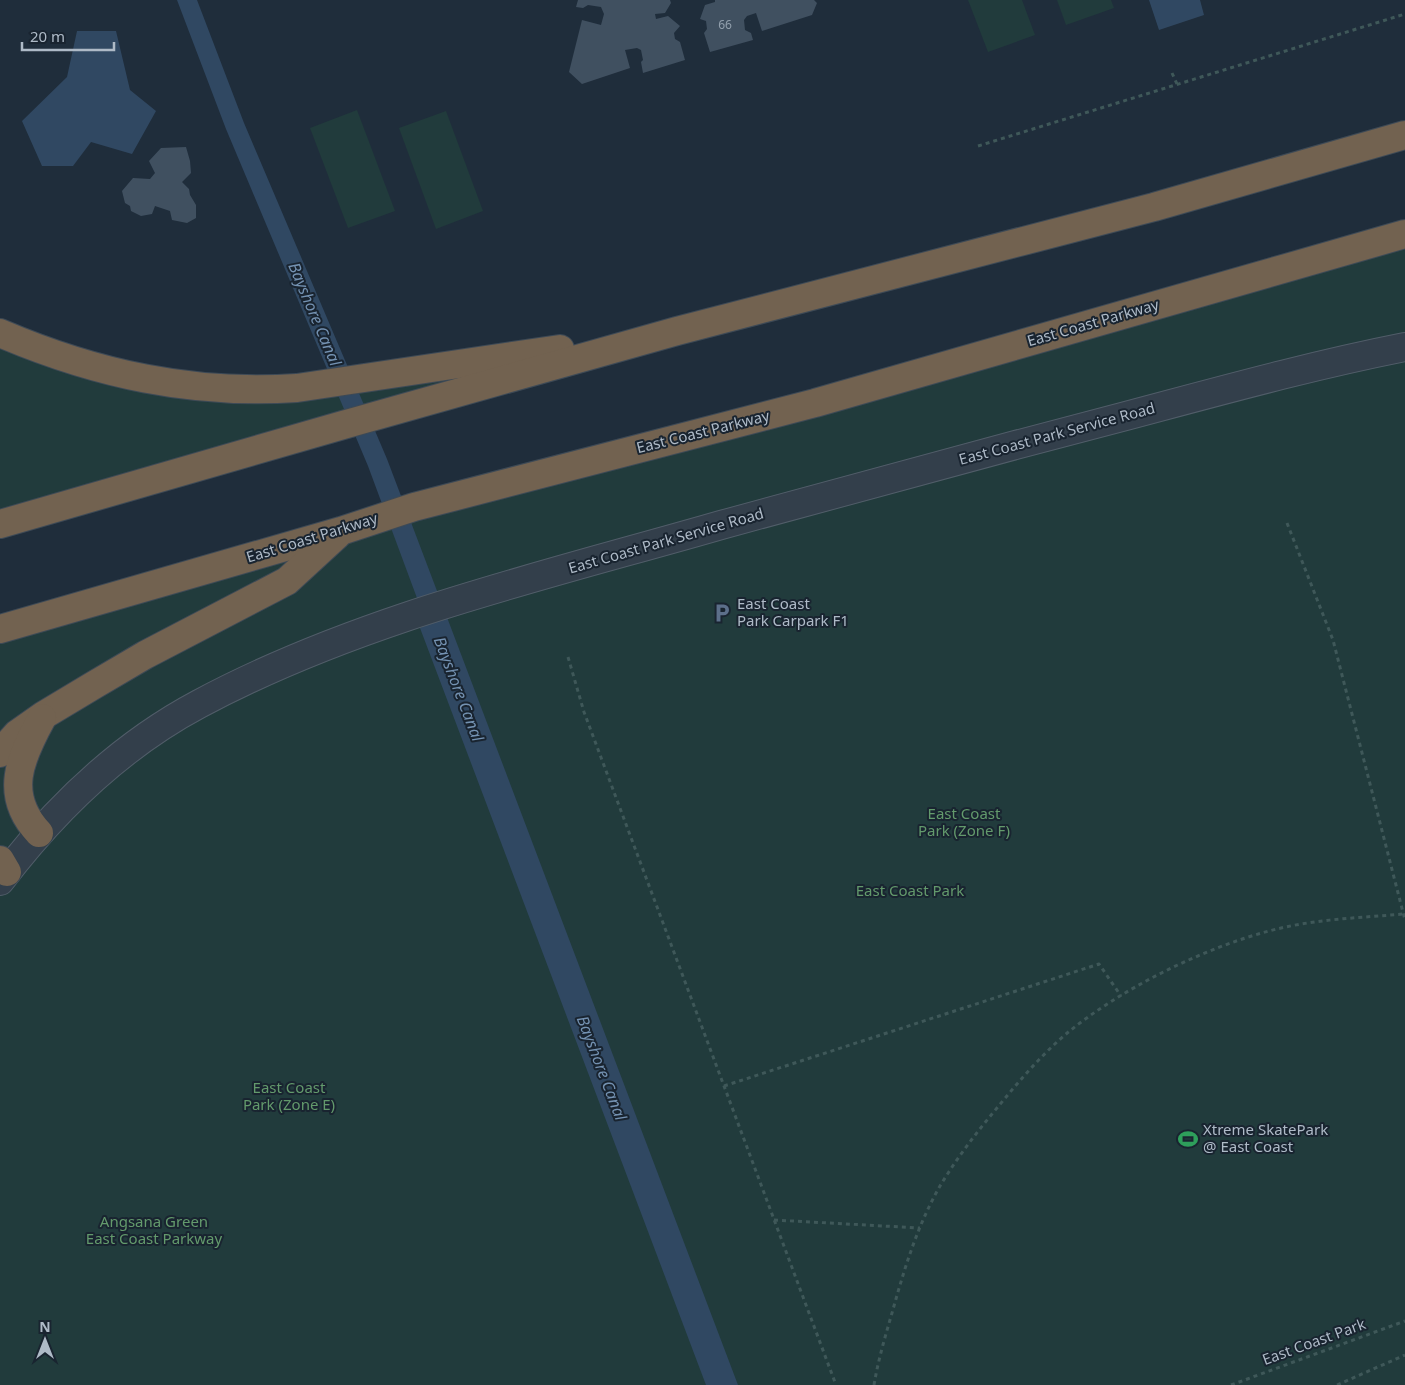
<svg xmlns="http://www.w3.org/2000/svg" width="1405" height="1385" font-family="'Noto Sans',sans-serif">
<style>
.green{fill:#213b3c}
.water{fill:#304862}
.building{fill:#405060}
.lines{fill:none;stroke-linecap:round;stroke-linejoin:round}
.minor-casing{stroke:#515d69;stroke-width:30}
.highway-casing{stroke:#3e4a56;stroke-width:30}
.path{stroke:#3f5859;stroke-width:3;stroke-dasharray:4 4;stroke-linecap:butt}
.minor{stroke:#333f4b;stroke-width:28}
.highway{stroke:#726250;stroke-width:28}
.labels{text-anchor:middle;stroke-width:4;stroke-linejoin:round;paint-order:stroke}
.number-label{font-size:12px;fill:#92a0ad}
.street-label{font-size:15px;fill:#aebac7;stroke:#192430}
.poi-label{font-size:15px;fill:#aebac7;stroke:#192430;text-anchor:start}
.park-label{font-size:15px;fill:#639a6c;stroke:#192430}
.water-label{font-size:16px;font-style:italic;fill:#7492b2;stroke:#192430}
</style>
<rect width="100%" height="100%" fill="#1f2d3b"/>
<g class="green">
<polygon points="968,0 1022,0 1035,35 988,52"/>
<polygon points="1057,0 1111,0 1114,8 1066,25"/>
<polygon points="357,110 395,211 348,228 310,128"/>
<polygon points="446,111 483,211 436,229 399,128"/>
<polygon points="1405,245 1405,1385 0,1385 0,631"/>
<polygon points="672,332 0,525 0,337 263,391"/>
</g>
<g class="water">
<polygon points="177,0 197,0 244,123 387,459 738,1385 706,1385 420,628 427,625 368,466 226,129"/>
<polygon points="1149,0 1200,0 1204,15 1159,30"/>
<polygon points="77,31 116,31 130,90 156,111 132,154 91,142 73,166 42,166 22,121 67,77"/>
</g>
<g class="building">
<polygon points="578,0 670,0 671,3 665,13 655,14 656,19 668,16 680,26 674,33 675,39 680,42 685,60 643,73 641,62 643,60 641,50 637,48 625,50 630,68 582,84 569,72 582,20 601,25 604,14 601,7 588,5 583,8 576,7"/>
<polygon points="715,0 814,0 817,3 812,15 762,31 756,13 747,16 744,20 745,30 751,33 753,40 710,52 704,33 707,29 706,21 700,19 705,5 715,2"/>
<polygon points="186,147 190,161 191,173 182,182 189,189 190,195 196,205 196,218 187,223 172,220 170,211 155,206 152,214 141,216 131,211 130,206 125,203 122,191 133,178 150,179 155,173 149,161 161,148"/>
</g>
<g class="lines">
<defs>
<path id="minor" d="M0,881C54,810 120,746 199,704C359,618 548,575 721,525C854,488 988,452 1122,417C1216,392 1309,366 1405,347"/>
<g id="highway">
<path d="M0,333C96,374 192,395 297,388L560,349"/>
<polyline points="0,524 343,425 677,331 1154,207 1405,135"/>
<polyline points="0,629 341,531 414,507 815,403 1405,234"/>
<polyline points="0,753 17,734 44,715 94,685 145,655 287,581 337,535"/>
<path d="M39,833C3,795 20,758 42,718"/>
<polyline points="0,860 7,872"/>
</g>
</defs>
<use href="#minor" class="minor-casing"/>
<use href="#highway" class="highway-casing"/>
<g class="path">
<polyline points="1172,73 1177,84"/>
<polyline points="978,146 1405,14"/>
<polyline points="1287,523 1333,640 1405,920"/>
<polyline points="568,657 584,712 836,1385"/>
<polyline points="724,1086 1099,964 1121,996"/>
<polyline points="774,1220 920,1228"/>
<path d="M874,1385C878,1361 885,1337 892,1313C904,1270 917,1226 940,1186C955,1161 973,1137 992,1114C1015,1086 1038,1058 1066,1034C1119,990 1201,949 1269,931C1313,919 1358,918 1403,914"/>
<polyline points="1231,1385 1405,1321"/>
<polyline points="1337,1385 1405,1355"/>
</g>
<use href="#minor" class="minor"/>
<use href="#highway" class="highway"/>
</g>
<defs>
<symbol id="parking-bare" viewBox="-9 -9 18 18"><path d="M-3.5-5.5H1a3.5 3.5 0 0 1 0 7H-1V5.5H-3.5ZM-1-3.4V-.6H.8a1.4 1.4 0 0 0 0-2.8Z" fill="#5c6f8a" stroke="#192430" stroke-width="2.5" paint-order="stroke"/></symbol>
<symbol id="stadium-bare" viewBox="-9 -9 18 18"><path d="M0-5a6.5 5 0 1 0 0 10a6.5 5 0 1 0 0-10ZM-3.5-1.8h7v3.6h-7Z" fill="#2e9e5b" stroke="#192430" stroke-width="2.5" paint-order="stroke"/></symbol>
</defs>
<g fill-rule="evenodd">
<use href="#parking-bare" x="708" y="599" width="28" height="28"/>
<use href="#stadium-bare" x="1174" y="1125" width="28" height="28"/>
</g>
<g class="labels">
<g class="number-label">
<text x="725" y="29">66</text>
</g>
<g class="street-label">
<text transform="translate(1093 323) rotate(-16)" y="5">East Coast Parkway</text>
<text transform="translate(703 432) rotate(-14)" y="5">East Coast Parkway</text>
<text transform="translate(1057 434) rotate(-15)" y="5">East Coast Park Service Road</text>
<text transform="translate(312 538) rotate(-17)" y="5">East Coast Parkway</text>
<text transform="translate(666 541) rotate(-16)" y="5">East Coast Park Service Road</text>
<text transform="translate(1314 1342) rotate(-20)" y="5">East Coast Park</text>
</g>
<g class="poi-label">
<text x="737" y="609">East Coast<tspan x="737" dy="17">Park Carpark F1</tspan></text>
<text x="1203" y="1135">Xtreme SkatePark<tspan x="1203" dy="17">@ East Coast</tspan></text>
</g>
<g class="park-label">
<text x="964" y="819">East Coast<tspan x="964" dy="17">Park (Zone F)</tspan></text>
<text x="910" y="896">East Coast Park</text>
<text x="289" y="1093">East Coast<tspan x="289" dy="17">Park (Zone E)</tspan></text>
<text x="154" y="1227">Angsana Green<tspan x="154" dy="17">East Coast Parkway</tspan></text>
</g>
<g class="water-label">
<text transform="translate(315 314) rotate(67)" y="6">Bayshore Canal</text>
<text transform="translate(459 689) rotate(69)" y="6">Bayshore Canal</text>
<text transform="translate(602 1068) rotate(69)" y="6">Bayshore Canal</text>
</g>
</g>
<g transform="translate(45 1340)" stroke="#192430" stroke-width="4" paint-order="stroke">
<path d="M0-4L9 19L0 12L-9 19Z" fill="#aebac7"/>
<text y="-8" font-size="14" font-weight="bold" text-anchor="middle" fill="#aebac7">N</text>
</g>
<path d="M22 42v8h92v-8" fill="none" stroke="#aebac7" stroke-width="2.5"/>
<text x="30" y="42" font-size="15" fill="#aebac7" stroke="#192430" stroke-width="4" paint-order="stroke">20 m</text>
</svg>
